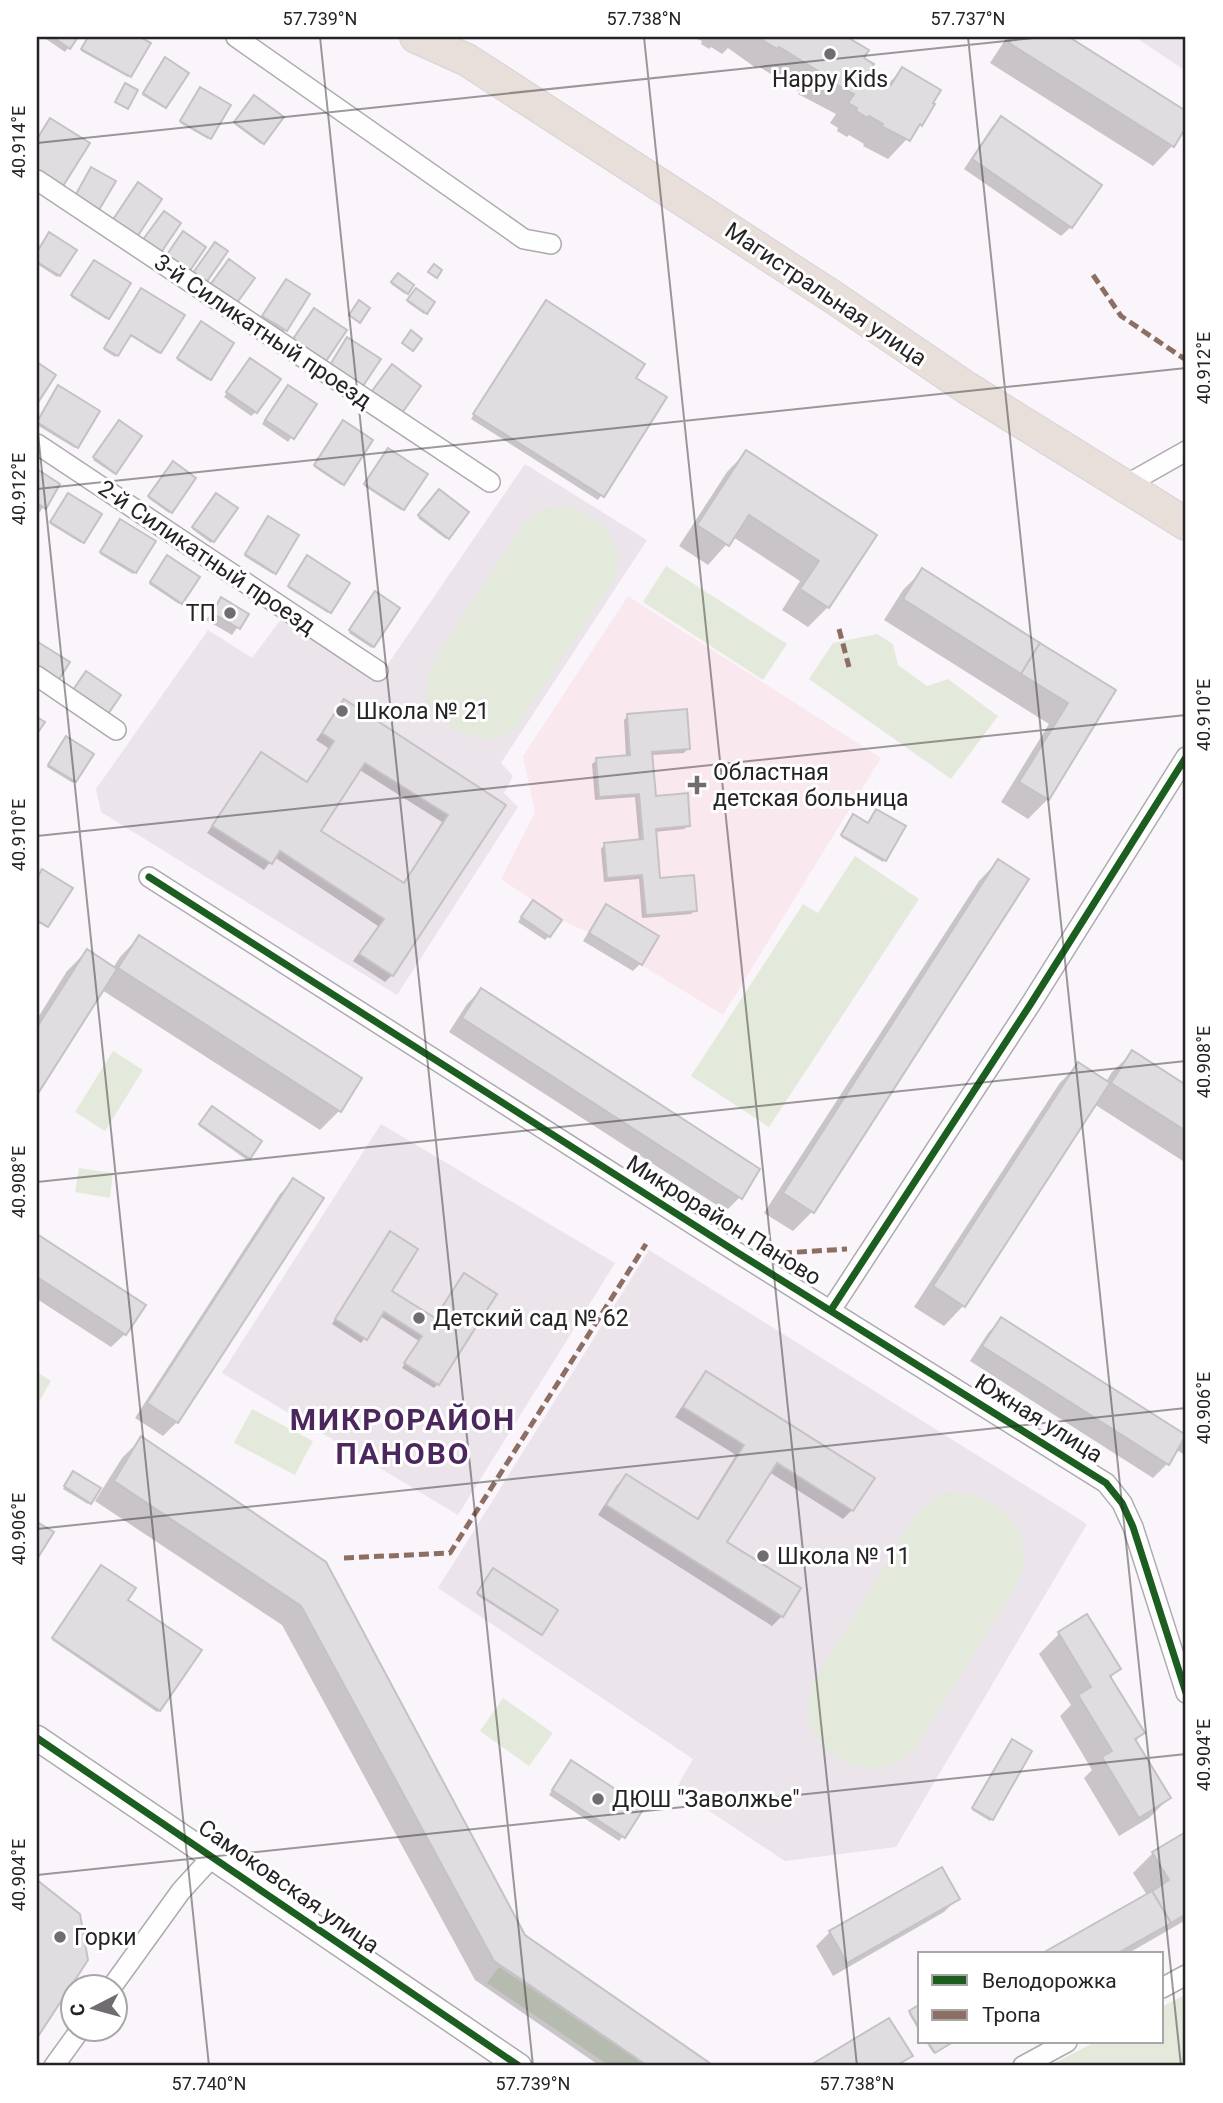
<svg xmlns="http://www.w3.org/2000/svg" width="1223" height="2103" font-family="Roboto,sans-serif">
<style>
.built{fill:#ebe4eb}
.medical{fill:#f9e8ee}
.green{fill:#e3eadb}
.shadow{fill:#0003;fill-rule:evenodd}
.building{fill:#e0dde1;stroke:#c5c2c6;stroke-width:2;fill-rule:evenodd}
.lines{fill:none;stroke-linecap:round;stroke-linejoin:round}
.minor-casing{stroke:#aeabae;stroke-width:22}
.tertiary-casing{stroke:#aeabae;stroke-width:27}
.trunk-casing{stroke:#d6d3d6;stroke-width:34}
.minor{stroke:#fefefe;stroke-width:19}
.tertiary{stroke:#fefefe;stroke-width:24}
.trunk{stroke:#e8deda;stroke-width:32}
.quiet{stroke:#8d6e63;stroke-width:5;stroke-dasharray:10 5;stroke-linecap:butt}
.cycleway-casing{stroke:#fff;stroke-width:11}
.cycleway{stroke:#1b5e20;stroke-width:7}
.ticks{fill:none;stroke:#252325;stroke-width:2;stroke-opacity:0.45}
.poi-dot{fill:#706c70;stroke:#fff;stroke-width:2.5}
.labels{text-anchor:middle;stroke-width:6;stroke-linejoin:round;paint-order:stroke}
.poi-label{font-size:23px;fill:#252325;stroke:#fff;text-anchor:start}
.street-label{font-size:23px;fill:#252325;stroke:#fff}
.district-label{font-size:30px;font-weight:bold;letter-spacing:2px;fill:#4c275e;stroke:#fff}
.neatline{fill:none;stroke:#252325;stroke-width:2.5}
.ticks-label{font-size:18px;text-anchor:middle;fill:#252325}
</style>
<rect width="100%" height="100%" fill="#faf5fa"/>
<g class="built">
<polygon points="1135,37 1186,37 1186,71"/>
<polygon points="525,464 647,540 501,763 513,776 504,793 518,807 397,995 101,812 96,789 208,630 252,658 282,618 377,680"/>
<polygon points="381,1124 615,1263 458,1515 222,1373"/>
<polygon points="649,1250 1087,1524 896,1847 785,1861 676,1789 693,1759 438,1588"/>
</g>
<polygon class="medical" points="628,596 881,758 723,1015 589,933 562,920 501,879 535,812 523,756"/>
<g class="green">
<path d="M566,505L584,512L607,528L619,555L614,580L518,726C513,730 507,736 500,738C478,744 438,727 429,705C422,690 428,676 433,662L524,523L541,509Z"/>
<polygon points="666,566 787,644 763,680 643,602"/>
<polygon points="877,634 893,644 898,665 927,686 948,679 998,716 951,779 809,679 833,643"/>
<polygon points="855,856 919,899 769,1127 691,1076 803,904 818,913"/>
<polygon points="113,1051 143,1070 105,1131 75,1112"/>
<polygon points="79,1168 113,1173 110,1198 75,1192"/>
<polygon points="37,1372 51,1381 37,1405"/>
<polygon points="252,1409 313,1441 295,1475 234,1443"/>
<path d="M944,1492C953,1493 963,1493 972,1495C1005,1503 1031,1534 1023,1569C1021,1575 1017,1583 1014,1589L914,1751C902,1759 889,1768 875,1769C841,1770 805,1740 808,1704C809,1697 812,1690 813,1683L915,1516Z"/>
<polygon points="503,1698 553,1733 529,1766 480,1731"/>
<polygon points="499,1967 646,2066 610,2066 487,1983"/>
<polygon points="1186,1994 1186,2066 1049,2066 1095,2042 1162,2042 1162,2007"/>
</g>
<g class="shadow">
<polygon points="43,37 76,37 65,52"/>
<polygon points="88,37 137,37 148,43 128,77 81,51"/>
<polygon points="692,37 843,37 866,51 862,59 867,72 887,85 903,69 921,124 888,159 863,146 864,144 849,135 847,137 837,131 838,128 830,123 836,114 798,94 800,92 758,66 756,68 728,48 722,54 711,47 709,49 701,44 702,41"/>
<polygon points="1007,37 1066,37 1186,113 1186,124 1172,146 1153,166 990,63"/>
<polygon points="164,61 165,107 164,108 142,95"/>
<polygon points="198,90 209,137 208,139 180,123"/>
<polygon points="254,97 281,117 261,144 234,124"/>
<polygon points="1001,118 1071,227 1061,236 964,169 992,127"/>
<polygon points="48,236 59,275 57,277 37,264 37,254"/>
<polygon points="92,263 107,318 106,319 71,297"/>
<polygon points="398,275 412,285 405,294 391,284"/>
<polygon points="284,283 308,295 284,332 262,318"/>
<polygon points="416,290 433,302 424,314 407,302"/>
<polygon points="139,291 160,352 159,354 129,335 115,357 104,350"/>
<polygon points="542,307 634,378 665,398 598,500 471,419"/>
<polygon points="200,325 209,379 208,380 177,360"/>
<polygon points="246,364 256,412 251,416 224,397"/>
<polygon points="57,389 77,447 75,448 37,425"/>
<polygon points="284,391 315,405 288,442 262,424"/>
<polygon points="118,424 115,472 114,474 93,460"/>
<polygon points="342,424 343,484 341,485 314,467"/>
<polygon points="386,452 403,509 401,510 364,486"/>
<polygon points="746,452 874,535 828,607 808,627 782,610 800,581 733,537 708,565 679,546 727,472"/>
<polygon points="173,464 194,479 169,513 148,498"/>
<polygon points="37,471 58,484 40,512 37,510"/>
<polygon points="439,491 467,513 446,539 418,518"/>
<polygon points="217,495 236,509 211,543 192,529"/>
<polygon points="67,497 82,541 81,543 50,524"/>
<polygon points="266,520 275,572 273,574 244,556"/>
<polygon points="119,523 135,572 133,574 100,554"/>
<polygon points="166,559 181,602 179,604 149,584"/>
<polygon points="306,559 329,612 328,613 288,588"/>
<polygon points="922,571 1114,690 1048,799 1028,819 1001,802 1049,724 884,620 903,590"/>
<polygon points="373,595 373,646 372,648 349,633"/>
<polygon points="221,600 246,615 232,635 206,620"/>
<path d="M344,701L503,805L392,975L385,982L353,961L378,926L274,857L264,870L207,833L262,754L306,783L328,748L316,740ZM358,769L442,822L403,884L319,831Z"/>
<polygon points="628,716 688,748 684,753 651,755 654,798 689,825 684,829 654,832 658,879 695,910 691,914 642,918 639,879 604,882 601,849 605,844 639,842 635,797 595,800 592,764 597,760 626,757 624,720"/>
<polygon points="65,739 92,754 73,783 47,767"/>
<polygon points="852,818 885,860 883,862 841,837"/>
<polygon points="998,861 812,1212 793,1231 764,1213 979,881"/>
<polygon points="41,873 47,926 46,927 37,922 37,879"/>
<polygon points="529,906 549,936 545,940 518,922"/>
<polygon points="606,906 657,936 640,964 633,971 583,941 600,913"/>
<polygon points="139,937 340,1110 320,1130 102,990 37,1092 37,1019 67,971 87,951 113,968 120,957"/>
<polygon points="481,990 740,1197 726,1211 449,1032 467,1004"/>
<polygon points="1132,1053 1186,1087 1186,1163 1094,1104 963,1306 944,1326 914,1307 1059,1084 1078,1064 1106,1082 1112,1072"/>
<polygon points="210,1110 260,1141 247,1160 199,1126"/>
<polygon points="294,1180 322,1198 177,1422 163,1436 135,1418 280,1194"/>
<polygon points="37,1236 143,1305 125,1334 111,1347 37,1299"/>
<polygon points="386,1237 389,1291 434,1320 464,1275 438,1384 434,1388 402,1368 419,1341 380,1316 361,1343 332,1324"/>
<polygon points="1001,1319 1186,1437 1186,1456 1177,1450 1167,1464 1153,1478 970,1361 988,1333"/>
<polygon points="706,1373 852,1510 843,1519 769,1472 725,1542 799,1589 782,1616 772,1626 598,1515 617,1485 626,1476 696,1520 736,1455 675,1417 697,1383"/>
<polygon points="142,1438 325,1563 524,1936 711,2066 600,2066 475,1980 282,1625 95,1501 122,1458"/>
<polygon points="72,1475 89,1503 88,1504 63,1489"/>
<polygon points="100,1568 126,1600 159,1710 157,1712 52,1640"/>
<polygon points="492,1572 541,1634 540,1635 477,1595"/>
<polygon points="1087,1617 1119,1669 1110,1678 1143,1733 1135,1742 1169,1798 1149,1818 1119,1836 1084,1778 1092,1770 1060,1716 1071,1705 1039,1654 1059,1634"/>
<polygon points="1010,1743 992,1819 990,1821 972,1810"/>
<polygon points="567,1766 623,1836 619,1841 549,1795"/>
<polygon points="1184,1835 1186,1839 1186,1920 1127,1954 1044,1954 1147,1895 1133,1873 1153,1853"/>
<polygon points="37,1882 78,1915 86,1959 37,2035"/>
<polygon points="958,1898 944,1912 833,1976 816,1946 830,1932"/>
<polygon points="920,2006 920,2033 909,2014"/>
<polygon points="888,2021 910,2055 899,2066 812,2066"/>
<polygon points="926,2042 951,2042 933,2053"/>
</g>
<g class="building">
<polygon points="53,37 78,37 70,49"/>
<polygon points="88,37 140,37 151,43 131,77 81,49"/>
<polygon points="762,37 847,37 869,50 864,58 874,64 869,71 891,85 902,67 941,90 933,103 935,104 922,126 920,124 910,141 881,126 883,124 869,116 868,118 856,111 857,108 848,103 854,94 817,74 818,71 779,47 777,49 762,40"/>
<polygon points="1013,37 1069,37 1186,111 1186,127 1174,147 1009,43"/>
<polygon points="165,57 189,73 166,108 143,93"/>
<polygon points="125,83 138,90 128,109 115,102"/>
<polygon points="200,87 231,105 211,139 180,121"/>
<polygon points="254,95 284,117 264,144 234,122"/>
<polygon points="1001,116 1102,185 1072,228 972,159"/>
<polygon points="50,118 90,143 63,186 37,169 37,139"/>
<polygon points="91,167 116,181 99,210 75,196"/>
<polygon points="138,182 162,199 137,237 112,221"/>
<polygon points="164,211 181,223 160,254 142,241"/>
<polygon points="183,231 206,247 189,272 166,256"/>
<polygon points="49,232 77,250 60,276 37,262 37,252"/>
<polygon points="215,242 228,251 201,290 190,277"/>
<polygon points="229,259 255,278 236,304 210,285"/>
<polygon points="94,260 131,283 109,319 71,295"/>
<polygon points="434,264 442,270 437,278 428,272"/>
<polygon points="398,273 414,285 408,294 391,282"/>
<polygon points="286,279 310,294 287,331 262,316"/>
<polygon points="141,288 185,315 161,353 131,335 118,356 104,348"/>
<polygon points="416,288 435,302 427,314 407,300"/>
<polygon points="359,300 370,308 360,323 349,315"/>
<polygon points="546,300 645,364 636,378 667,397 604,497 473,414"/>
<polygon points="314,308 347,330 324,364 291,342"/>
<polygon points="201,321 234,343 211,380 177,358"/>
<polygon points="411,330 422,339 413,351 402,343"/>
<polygon points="347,337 381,359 363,386 330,365"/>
<polygon points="250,358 281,379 257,413 226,392"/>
<polygon points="37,362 56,375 37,404"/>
<polygon points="392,364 421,386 402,413 372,391"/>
<polygon points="58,385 100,411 78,448 37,422"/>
<polygon points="288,385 317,404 294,439 265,420"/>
<polygon points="119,420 142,436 116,474 93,457"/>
<polygon points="343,420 373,440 344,485 314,465"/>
<polygon points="388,448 428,474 404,510 364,484"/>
<polygon points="746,450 877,535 829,608 800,589 819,561 749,515 729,546 697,525"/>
<polygon points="173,461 196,478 172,513 148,496"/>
<polygon points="37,469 60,484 46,509 37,503"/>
<polygon points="439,489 469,512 449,539 418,515"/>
<polygon points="68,493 102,514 84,543 50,522"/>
<polygon points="216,493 238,508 214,542 192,527"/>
<polygon points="268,516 299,535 276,574 245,554"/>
<polygon points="120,519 156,541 136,573 100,552"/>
<polygon points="167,555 200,577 182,604 150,582"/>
<polygon points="307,555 350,583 331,613 288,586"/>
<polygon points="922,568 1040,643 1021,674 903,599"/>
<polygon points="375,591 400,608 374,647 349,630"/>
<polygon points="221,597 249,614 240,629 212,613"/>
<polygon points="38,642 70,662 58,681 37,668"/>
<polygon points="1040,643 1116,690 1049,800 1019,782 1068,703 1021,674"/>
<polygon points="86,671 121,695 108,714 73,690"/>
<path d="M344,699L506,805L393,976L359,954L384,919L280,851L272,864L212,826L261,752L307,782L334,741L322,733ZM365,763L448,815L404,883L321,831Z"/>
<polygon points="687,709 690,749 652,752 656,796 688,793 690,826 656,829 660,878 694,875 697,911 646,915 642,875 607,878 604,843 643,839 639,794 599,797 596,758 630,755 627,714"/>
<polygon points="37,717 45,722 37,734"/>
<polygon points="66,736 94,754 76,782 48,765"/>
<polygon points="876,809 906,826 886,861 841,835 853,814 868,823"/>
<polygon points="998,859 1029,879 814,1213 783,1193"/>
<polygon points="42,869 73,888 48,927 37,920 37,878"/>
<polygon points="533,900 562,920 550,937 521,917"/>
<polygon points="606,904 659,936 642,965 589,933"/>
<polygon points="139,935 362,1078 341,1112 118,968"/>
<polygon points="87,949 117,969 37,1095 37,1027"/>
<polygon points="481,988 760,1169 742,1199 462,1018"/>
<polygon points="1132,1050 1186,1085 1186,1131 1111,1083"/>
<polygon points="1078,1062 1110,1083 965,1307 933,1286"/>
<polygon points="212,1106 262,1141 250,1159 199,1124"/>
<polygon points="293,1178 324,1198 178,1423 147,1403"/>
<polygon points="390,1231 418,1249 392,1291 435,1318 464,1273 497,1294 439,1385 404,1363 422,1336 384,1312 367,1340 335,1319"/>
<polygon points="37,1234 146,1305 126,1335 37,1277"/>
<polygon points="1001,1317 1186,1435 1169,1465 982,1346"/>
<polygon points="706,1371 875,1478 853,1511 777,1463 727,1542 801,1588 783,1617 606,1505 626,1474 698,1519 744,1445 683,1407"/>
<polygon points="141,1436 326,1562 525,1935 714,2066 648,2066 494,1961 301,1606 114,1481"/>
<polygon points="73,1471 101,1488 91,1504 64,1486"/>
<polygon points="37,1522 54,1532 37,1559"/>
<polygon points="101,1565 136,1588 128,1600 202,1650 160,1711 52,1638"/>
<polygon points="493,1568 558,1610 542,1635 477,1593"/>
<polygon points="1087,1614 1121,1669 1110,1676 1145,1733 1135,1739 1171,1798 1139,1818 1102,1757 1112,1751 1078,1695 1091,1687 1058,1632"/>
<polygon points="1012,1739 1032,1751 993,1820 972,1808"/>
<polygon points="571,1760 644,1808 625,1838 552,1790"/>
<polygon points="1184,1833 1186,1836 1186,1914 1171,1923 1152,1891 1169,1880 1152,1852"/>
<polygon points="942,1867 960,1899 847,1963 829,1931"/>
<polygon points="37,1880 80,1914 88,1960 37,2038"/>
<polygon points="1152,1891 1171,1923 1116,1954 1041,1954"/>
<polygon points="920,2004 920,2029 909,2011"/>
<polygon points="889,2018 913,2056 895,2066 809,2066"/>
<polygon points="928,2042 953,2042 935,2053"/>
</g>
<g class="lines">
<defs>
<g id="minor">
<polyline points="236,37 524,239 551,244"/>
<polyline points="37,180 490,482"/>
<polyline points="37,444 378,671"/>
<polyline points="1124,486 1186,451"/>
<polyline points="37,676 116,730"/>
<polyline points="149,877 738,1253 1106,1483 1122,1503 1133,1527 1186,1693"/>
<polyline points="831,1310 1030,1005 1186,757"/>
<polyline points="111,1988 181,1891 212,1857"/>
<polyline points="1162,1988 1186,1975"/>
<polyline points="54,2066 80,2030"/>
<polyline points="1023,2066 1067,2042"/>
</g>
<polyline id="tertiary" points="37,1738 519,2066"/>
<polyline id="trunk" points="416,37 467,60 833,297 967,388 1186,524"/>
</defs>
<use href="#minor" class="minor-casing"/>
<use href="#tertiary" class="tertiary-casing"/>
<use href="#trunk" class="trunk-casing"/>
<use href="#minor" class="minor"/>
<use href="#tertiary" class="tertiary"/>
<use href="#trunk" class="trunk"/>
<g class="quiet">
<polyline points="1093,275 1121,316 1186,360"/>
<polyline points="839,629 849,667"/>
<polyline points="767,1254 847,1249"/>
<polyline points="344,1558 450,1553 646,1244"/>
</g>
<defs>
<g id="cycleway">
<polyline points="149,877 738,1253 1106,1483 1122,1503 1133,1527 1186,1693"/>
<polyline points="831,1310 1030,1005 1186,757"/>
<polyline points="37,1738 519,2066"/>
</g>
</defs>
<use href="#cycleway" class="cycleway-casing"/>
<use href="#cycleway" class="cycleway"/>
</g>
<path class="ticks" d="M320,37L533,2066M644,37L857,2066M968,37L1181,2066M37,143L1043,37M37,424L209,2066M37,489L1186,368M37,836L1186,715M37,1182L1186,1061M37,1529L1186,1408M37,1875L1186,1754"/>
<g class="poi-dot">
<circle cx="830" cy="54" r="7"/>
<circle cx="230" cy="613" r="7"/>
<circle cx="342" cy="711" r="7"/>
<path d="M693.5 774.5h7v7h7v7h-7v7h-7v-7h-7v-7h7z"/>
<circle cx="419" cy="1318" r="7"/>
<circle cx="763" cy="1556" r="7"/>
<circle cx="598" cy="1799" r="7"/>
<circle cx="60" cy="1937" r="7"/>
</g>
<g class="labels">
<g class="poi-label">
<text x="830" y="87" text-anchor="middle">Happy Kids</text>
<text x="216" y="621" text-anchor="end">ТП</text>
<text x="356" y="719">Школа № 21</text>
<text x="713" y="780">Областная<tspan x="713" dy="26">детская больница</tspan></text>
<text x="433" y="1326">Детский сад № 62</text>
<text x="777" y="1564">Школа № 11</text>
<text x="612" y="1807">ДЮШ "Заволжье"</text>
<text x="74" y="1945">Горки</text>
</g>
<g class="street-label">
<text transform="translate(826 294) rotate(34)" y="8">Магистральная улица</text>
<text transform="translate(263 331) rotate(34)" y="8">3-й Силикатный проезд</text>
<text transform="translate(207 557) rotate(34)" y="8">2-й Силикатный проезд</text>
<text transform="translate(724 1220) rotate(32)" y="8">Микрорайон Паново</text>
<text transform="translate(1039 1418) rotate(32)" y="8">Южная улица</text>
<text transform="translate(289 1886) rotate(35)" y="8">Самоковская улица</text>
</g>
<g class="district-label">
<text x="403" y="1430">МИКРОРАЙОН<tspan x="403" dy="34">ПАНОВО</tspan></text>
</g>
</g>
<rect width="1223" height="2103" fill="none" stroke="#ffffff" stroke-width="77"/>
<rect x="918" y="1952" width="245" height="91" fill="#ffffff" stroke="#a8a7a8" stroke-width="2"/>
<rect x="932" y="1975" width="35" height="10" fill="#1b5e20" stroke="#a8a7a8" stroke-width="2"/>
<text x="982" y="1988" font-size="21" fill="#252325">Велодорожка</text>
<rect x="932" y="2010" width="35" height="10" fill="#8d6e63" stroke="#a8a7a8" stroke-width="2"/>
<text x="982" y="2022" font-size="21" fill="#252325">Тропа</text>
<g transform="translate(94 2008) rotate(264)"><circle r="33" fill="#ffffff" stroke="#a8a7a8" stroke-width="2"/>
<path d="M0-5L12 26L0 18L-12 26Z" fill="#706c70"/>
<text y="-10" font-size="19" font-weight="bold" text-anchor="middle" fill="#252325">С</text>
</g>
<rect x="38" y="38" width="1146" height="2026" class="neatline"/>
<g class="ticks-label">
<text x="320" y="25">57.739°N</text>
<text x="644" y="25">57.738°N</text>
<text x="968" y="25">57.737°N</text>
<text transform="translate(19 142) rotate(-90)" y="6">40.914°E</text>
<text transform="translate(1204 368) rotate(-90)" y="6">40.912°E</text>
<text transform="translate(19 489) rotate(-90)" y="6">40.912°E</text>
<text transform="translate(1204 715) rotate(-90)" y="6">40.910°E</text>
<text transform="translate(19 835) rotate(-90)" y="6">40.910°E</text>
<text transform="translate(1204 1062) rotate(-90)" y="6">40.908°E</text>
<text transform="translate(19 1182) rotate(-90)" y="6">40.908°E</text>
<text transform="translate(1204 1408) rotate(-90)" y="6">40.906°E</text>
<text transform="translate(19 1529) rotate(-90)" y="6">40.906°E</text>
<text transform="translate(1204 1755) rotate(-90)" y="6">40.904°E</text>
<text transform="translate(19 1875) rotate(-90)" y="6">40.904°E</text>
<text x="209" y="2090">57.740°N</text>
<text x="533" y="2090">57.739°N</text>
<text x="857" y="2090">57.738°N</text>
</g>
</svg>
